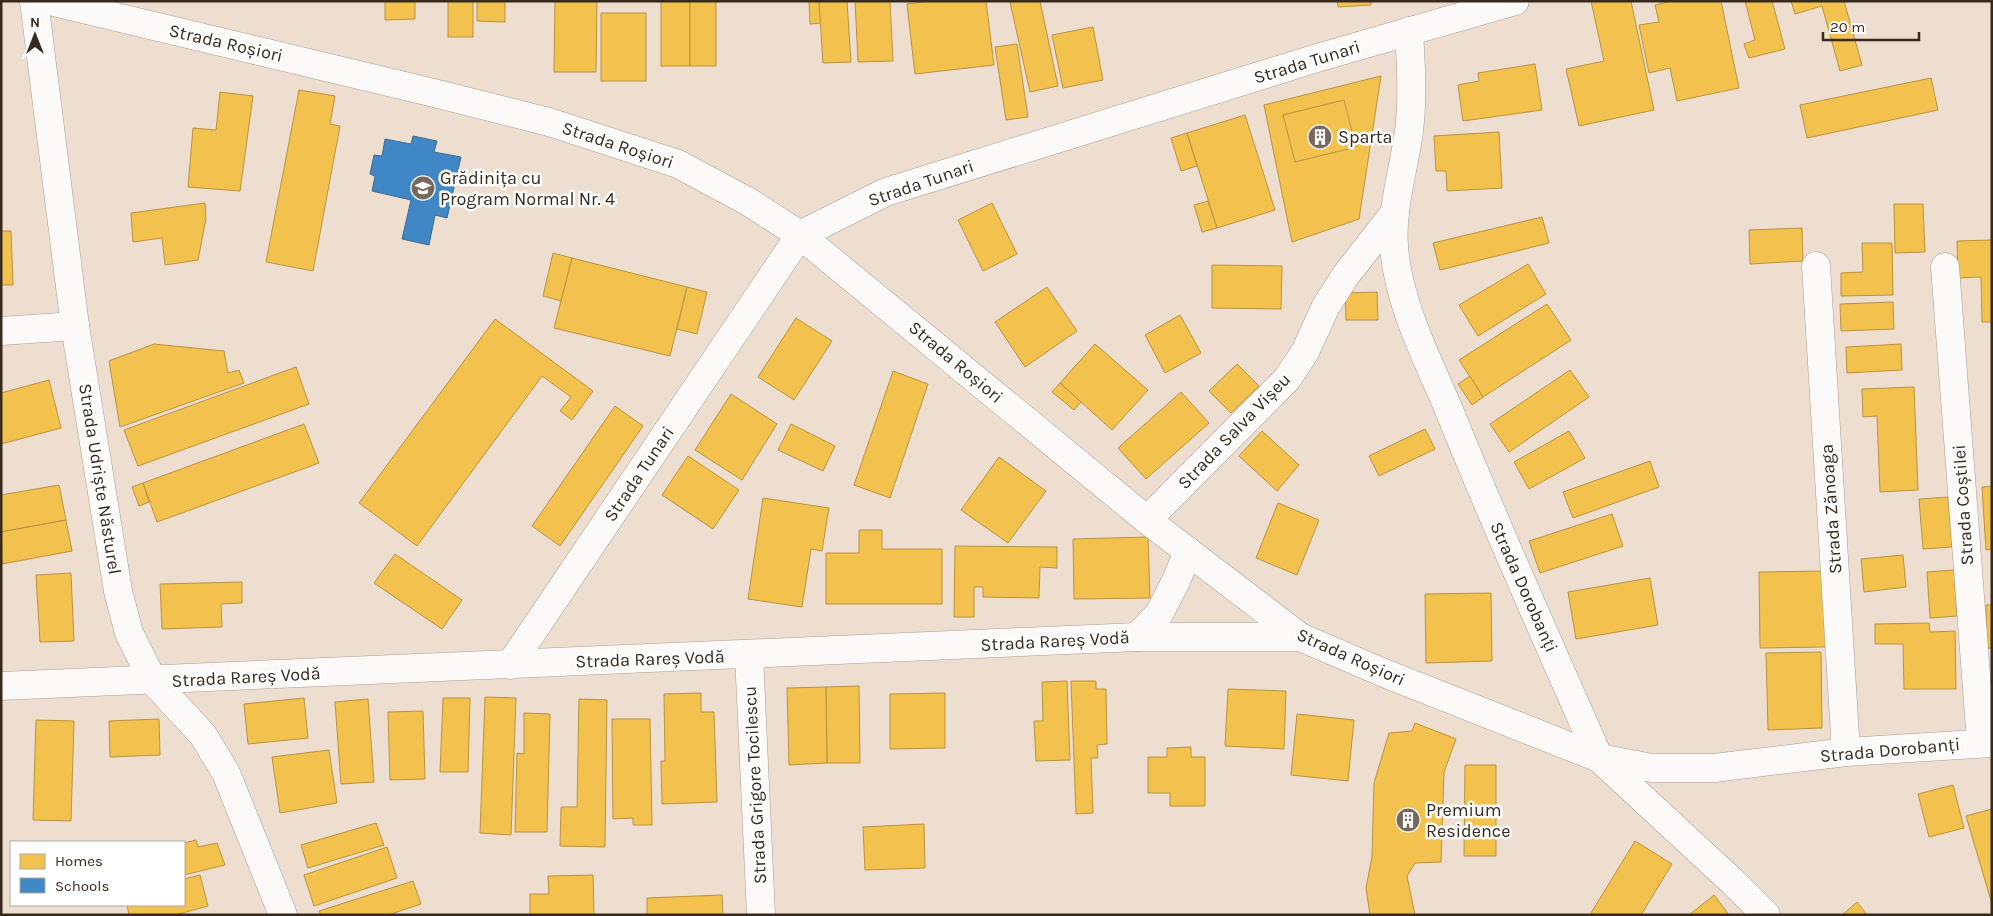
<svg xmlns="http://www.w3.org/2000/svg" width="1993" height="916" font-family="Karla,sans-serif">
<style>
.homes{fill:#f2c14e;stroke:#ba933f}
.schools{fill:#3f88c5;stroke:#3d6c93}
.lines{fill:none;stroke-linecap:round;stroke-linejoin:round}
.street-casing{stroke:#aa9d91;stroke-width:29}
.street{stroke:#fcfaf8;stroke-width:28}
.labels{text-anchor:middle;stroke-width:5;stroke-linejoin:round;paint-order:stroke}
.street-label{font-size:18px;fill:#38291d;stroke:#fff}
.poi-label{font-size:18px;fill:#38291d;stroke:#fff;text-anchor:start}
</style>
<rect width="100%" height="100%" fill="#eeded0"/>
<g class="homes">
<polygon points="385,1 415,1 415,19 385,20"/>
<rect x="448" y="1" width="25" height="36"/>
<polygon points="477,1 505,1 505,22 477,21"/>
<polygon points="555,1 597,1 596,72 554,72"/>
<rect x="661" y="1" width="29" height="65"/>
<rect x="690" y="1" width="26" height="65"/>
<polygon points="809,1 819,1 821,23 810,24"/>
<polygon points="819,1 847,1 851,62 823,63"/>
<polygon points="855,1 890,1 893,61 858,62"/>
<polygon points="930,1 986,1 994,65 915,74 907,4"/>
<polygon points="1016,1 1040,1 1058,86 1030,92 1010,2"/>
<polygon points="1337,1 1371,1 1371,5 1338,7"/>
<polygon points="1591,1 1631,1 1654,110 1579,126 1566,69 1604,61"/>
<polygon points="1671,1 1721,1 1739,88 1677,101 1670,68 1649,73 1639,25 1659,22 1655,5"/>
<polygon points="1745,1 1772,1 1785,49 1749,58 1744,44 1755,40"/>
<polygon points="1791,1 1844,1 1862,65 1840,71 1822,6 1795,14"/>
<rect x="601" y="13" width="45" height="68"/>
<polygon points="1093,27 1103,80 1063,88 1052,35"/>
<polygon points="1017,44 1028,117 1006,120 995,47"/>
<polygon points="1535,64 1542,110 1463,121 1458,85 1479,81 1478,73"/>
<polygon points="1381,76 1359,219 1292,242 1264,105"/>
<polygon points="1931,78 1938,110 1807,138 1800,105"/>
<polygon points="299,90 335,96 330,124 340,126 313,271 266,262"/>
<polygon points="220,92 253,96 240,191 188,187 193,128 216,130"/>
<polygon points="1344,100 1356,147 1295,162 1283,115"/>
<polygon points="1245,115 1275,210 1217,228 1187,133"/>
<polygon points="1499,132 1502,188 1447,191 1446,171 1436,171 1434,136"/>
<polygon points="1187,133 1197,166 1181,171 1171,138"/>
<polygon points="1208,201 1217,228 1202,232 1194,205"/>
<polygon points="205,203 206,219 198,260 165,265 162,238 133,242 131,213"/>
<polygon points="992,203 1017,254 983,271 958,220"/>
<polygon points="1894,204 1923,204 1925,252 1895,253"/>
<polygon points="1542,217 1549,243 1440,270 1433,243"/>
<polygon points="1802,228 1803,261 1750,264 1749,230"/>
<polygon points="1,231 11,231 13,285 1,285"/>
<polygon points="1992,240 1992,322 1982,322 1981,277 1958,278 1957,241"/>
<polygon points="1862,243 1892,243 1893,295 1841,296 1841,273 1863,272"/>
<polygon points="553,253 572,258 561,301 543,296"/>
<polygon points="572,258 687,287 670,356 554,328"/>
<polygon points="1528,264 1546,294 1478,336 1459,305"/>
<polygon points="1212,265 1282,266 1281,309 1212,308"/>
<polygon points="687,287 707,292 697,334 677,329"/>
<polygon points="1047,287 1077,331 1025,367 995,322"/>
<polygon points="1377,292 1378,320 1346,320 1345,293"/>
<polygon points="1893,302 1894,329 1841,331 1840,304"/>
<polygon points="1547,304 1571,340 1483,397 1459,360"/>
<polygon points="1180,315 1201,353 1165,373 1145,335"/>
<polygon points="796,318 832,341 794,400 758,377"/>
<polygon points="495,319 593,391 572,420 560,411 571,397 542,376 417,546 359,503"/>
<polygon points="154,344 224,351 228,373 239,370 244,383 120,427 109,361"/>
<polygon points="1095,344 1148,390 1112,430 1060,383"/>
<polygon points="1901,344 1902,370 1847,373 1846,347"/>
<polygon points="1237,364 1259,386 1231,413 1209,391"/>
<polygon points="296,367 309,404 138,466 124,430"/>
<polygon points="1570,370 1589,397 1509,452 1490,424"/>
<polygon points="893,371 928,384 890,498 854,485"/>
<polygon points="1470,376 1483,397 1472,405 1458,384"/>
<polygon points="49,380 61,428 1,444 1,393"/>
<polygon points="1060,383 1081,402 1074,410 1052,392"/>
<polygon points="1914,387 1918,490 1880,492 1877,416 1863,417 1862,389"/>
<polygon points="1181,392 1209,423 1146,479 1118,448"/>
<polygon points="731,394 777,424 742,480 695,450"/>
<polygon points="615,406 643,426 560,546 532,526"/>
<polygon points="304,424 319,463 157,522 143,483"/>
<polygon points="791,424 835,446 823,471 778,450"/>
<polygon points="1425,429 1435,449 1379,476 1369,456"/>
<polygon points="1262,431 1299,465 1277,491 1239,456"/>
<polygon points="1569,431 1585,458 1529,489 1514,462"/>
<polygon points="688,456 739,490 713,529 662,495"/>
<polygon points="999,457 1046,491 1008,543 961,510"/>
<polygon points="1650,461 1659,487 1573,518 1563,492"/>
<polygon points="143,483 149,502 139,506 132,487"/>
<polygon points="59,485 66,520 1,532 1,495"/>
<polygon points="1992,486 1992,549 1986,550 1982,487"/>
<polygon points="1948,497 1952,547 1923,549 1919,499"/>
<polygon points="763,498 829,508 822,551 811,549 802,607 748,599"/>
<polygon points="1278,503 1319,520 1297,575 1256,558"/>
<polygon points="1612,514 1623,546 1540,573 1529,541"/>
<polygon points="66,520 72,551 2,564 1,532"/>
<polygon points="859,530 882,530 882,549 942,549 942,604 826,604 826,553 859,553"/>
<polygon points="1148,537 1150,598 1074,599 1073,539"/>
<polygon points="955,546 1057,547 1057,568 1040,567 1039,598 983,597 983,587 974,587 974,617 954,617"/>
<polygon points="395,554 462,600 442,629 374,583"/>
<polygon points="1903,555 1906,587 1864,592 1861,559"/>
<polygon points="1954,570 1957,616 1930,618 1927,572"/>
<polygon points="1824,571 1826,647 1760,648 1759,572"/>
<polygon points="71,573 74,641 40,642 36,575"/>
<polygon points="1650,578 1658,625 1576,639 1568,592"/>
<polygon points="242,582 242,603 221,604 222,627 162,629 160,584"/>
<polygon points="1491,593 1492,661 1426,663 1425,594"/>
<polygon points="1986,605 1992,605 1992,648 1987,648"/>
<polygon points="1929,623 1930,632 1955,631 1956,689 1904,689 1903,644 1875,644 1875,624"/>
<polygon points="1821,652 1822,728 1768,730 1766,653"/>
<polygon points="1067,681 1070,760 1036,761 1034,721 1043,721 1042,682"/>
<polygon points="1071,681 1096,681 1096,689 1106,689 1107,744 1097,745 1098,758 1091,758 1093,813 1076,814"/>
<polygon points="859,686 860,763 827,763 826,687"/>
<polygon points="826,687 827,763 789,765 787,688"/>
<polygon points="1228,689 1286,691 1284,749 1225,746"/>
<polygon points="701,693 701,712 714,712 717,802 662,804 661,761 665,761 664,694"/>
<polygon points="945,693 945,748 890,749 890,694"/>
<polygon points="485,697 516,698 511,835 480,833"/>
<polygon points="304,698 308,738 248,744 244,704"/>
<polygon points="443,698 470,698 468,772 440,772"/>
<polygon points="368,699 374,782 341,784 335,702"/>
<polygon points="579,699 607,700 605,847 560,846 561,807 577,807"/>
<polygon points="423,711 425,779 390,780 388,712"/>
<polygon points="524,713 550,714 547,832 515,832 517,753 524,754"/>
<polygon points="1297,714 1354,720 1348,781 1291,775"/>
<polygon points="159,719 160,755 110,757 109,721"/>
<polygon points="612,719 650,719 652,825 633,825 633,818 613,819"/>
<polygon points="36,720 74,721 71,821 33,820"/>
<polygon points="1415,723 1456,739 1444,772 1441,862 1415,863 1407,876 1415,915 1370,915 1366,888 1372,856 1374,783 1389,733 1412,731"/>
<polygon points="1191,747 1191,757 1205,757 1205,806 1170,806 1170,793 1148,793 1148,757 1167,757 1167,748"/>
<polygon points="329,750 337,803 280,813 272,757"/>
<polygon points="1465,765 1496,765 1496,856 1464,856"/>
<polygon points="1953,785 1964,828 1929,837 1918,794"/>
<polygon points="1992,809 1992,904 1966,816"/>
<polygon points="376,823 384,845 308,868 301,845"/>
<polygon points="924,824 925,868 865,870 863,827"/>
<polygon points="196,840 198,847 217,843 225,865 184,875 184,843"/>
<polygon points="1635,841 1672,864 1641,915 1595,915 1591,913"/>
<polygon points="387,847 397,878 314,906 304,875"/>
<polygon points="200,875 208,906 175,915 129,915 127,905 184,905 184,879"/>
<polygon points="593,875 594,915 530,915 530,894 549,894 548,876"/>
<polygon points="413,881 421,904 388,915 321,915 319,911"/>
<polygon points="722,895 723,915 647,915 647,898"/>
<polygon points="1714,895 1729,915 1689,915"/>
<polygon points="1857,902 1867,915 1842,915"/>
</g>
<polygon class="schools" points="413,136 437,141 434,152 461,157 447,218 435,215 429,245 402,239 411,200 372,191 375,176 370,174 374,155 382,156 385,139 411,144"/>
<g class="lines">
<defs>
<g id="street">
<polyline points="34,1 75,326 118,591 129,633 153,681 203,735 226,773 283,915"/>
<polyline points="49,1 430,92 549,122 678,164 749,202 800,235 1147,520 1300,637 1384,673 1599,758 1734,883 1766,915"/>
<path d="M1409,31C1411,65 1413,98 1409,131C1404,169 1391,208 1394,246C1398,303 1427,358 1449,410C1496,527 1548,642 1599,758"/>
<polyline points="1816,266 1846,752"/>
<polyline points="1945,267 1981,742"/>
<polyline points="1,331 75,326"/>
<polyline points="1147,520 1287,379 1305,352 1326,306 1346,275 1395,212"/>
<polyline points="1137,637 1159,614 1177,579 1188,551"/>
<polyline points="749,655 761,915"/>
<polyline points="510,665 800,235 886,192 1317,58 1515,1"/>
<polyline points="1,686 1137,637 1300,637"/>
<polyline points="1599,758 1652,768 1714,768 1846,752 1992,743"/>
</g>
</defs>
<use href="#street" class="street-casing"/>
<use href="#street" class="street"/>
</g>
<defs>
<symbol id="building-disc" viewBox="-11 -11 22 22"><circle r="9.5" fill="#78685c" stroke="#fff"/><path d="M-4-6H4V6H1V3H-1V6H-4ZM-2.5-4.3h1.7v1.8h-1.7ZM.8-4.3h1.7v1.8H.8ZM-2.5-1h1.7V.8h-1.7ZM.8-1h1.7V.8H.8Z" fill="#fff"/></symbol>
<symbol id="school-disc" viewBox="-11 -11 22 22"><circle r="9.5" fill="#78685c" stroke="#fff"/><path d="M0-5L7-2L0 1L-7-2ZM-4 1L0 2.5L4 1V4Q0 6-4 4Z" fill="#fff"/></symbol>
</defs>
<g fill-rule="evenodd">
<use href="#building-disc" x="1306" y="123" width="28" height="28"/>
<use href="#school-disc" x="409" y="174" width="28" height="28"/>
<use href="#building-disc" x="1394" y="806" width="28" height="28"/>
</g>
<g class="labels">
<g class="street-label">
<text transform="translate(226 43) rotate(13)" y="6">Strada Roșiori</text>
<text transform="translate(1307 62) rotate(-17)" y="6">Strada Tunari</text>
<text transform="translate(618 145) rotate(18)" y="6">Strada Roșiori</text>
<text transform="translate(921 183) rotate(-19)" y="6">Strada Tunari</text>
<text transform="translate(956 362) rotate(40)" y="6">Strada Roșiori</text>
<text transform="translate(1234 431) rotate(-46)" y="6">Strada Salva Vișeu</text>
<text transform="translate(639 474) rotate(-56)" y="6">Strada Tunari</text>
<text transform="translate(100 479) rotate(81)" y="6">Strada Udriște Năsturel</text>
<text transform="translate(1963 505) rotate(-94)" y="6">Strada Coștilei</text>
<text transform="translate(1831 509) rotate(-94)" y="6">Strada Zănoaga</text>
<text transform="translate(1524 587) rotate(66)" y="6">Strada Dorobanți</text>
<text transform="translate(1055 641) rotate(-3)" y="6">Strada Rareș Vodă</text>
<text transform="translate(1351 657) rotate(24)" y="6">Strada Roșiori</text>
<text transform="translate(650 659) rotate(-2)" y="6">Strada Rareș Vodă</text>
<text transform="translate(246 677) rotate(-3)" y="6">Strada Rareș Vodă</text>
<text transform="translate(1890 750) rotate(-5)" y="6">Strada Dorobanți</text>
<text transform="translate(755 785) rotate(-93)" y="6">Strada Grigore Tocilescu</text>
</g>
<g class="poi-label">
<text x="1338" y="143">Sparta</text>
<text x="440" y="184">Grădinița cu<tspan x="440" dy="21">Program Normal Nr. 4</tspan></text>
<text x="1426" y="816">Premium<tspan x="1426" dy="21">Residence</tspan></text>
</g>
</g>
<rect width="1993" height="916" fill="none" stroke="#38291d" stroke-width="5"/>
<rect x="10" y="841" width="175" height="65" fill="#ffffff" stroke="#afa9a5"/>
<rect x="20" y="854" width="25" height="15" fill="#f2c14e" stroke="#afa9a5"/>
<text x="55" y="866" font-size="15" fill="#38291d">Homes</text>
<rect x="20" y="878" width="25" height="15" fill="#3f88c5" stroke="#afa9a5"/>
<text x="55" y="891" font-size="15" fill="#38291d">Schools</text>
<g transform="translate(35 35)" stroke="#ffffff" stroke-width="4" paint-order="stroke">
<path d="M0-4L9 19L0 12L-9 19Z" fill="#38291d"/>
<text y="-8" font-size="14" font-weight="bold" text-anchor="middle" fill="#38291d">N</text>
</g>
<path d="M1823 32v8h96v-8" fill="none" stroke="#38291d" stroke-width="2.5"/>
<text x="1830" y="32" font-size="15" fill="#38291d" stroke="#ffffff" stroke-width="4" paint-order="stroke">20 m</text>
</svg>
